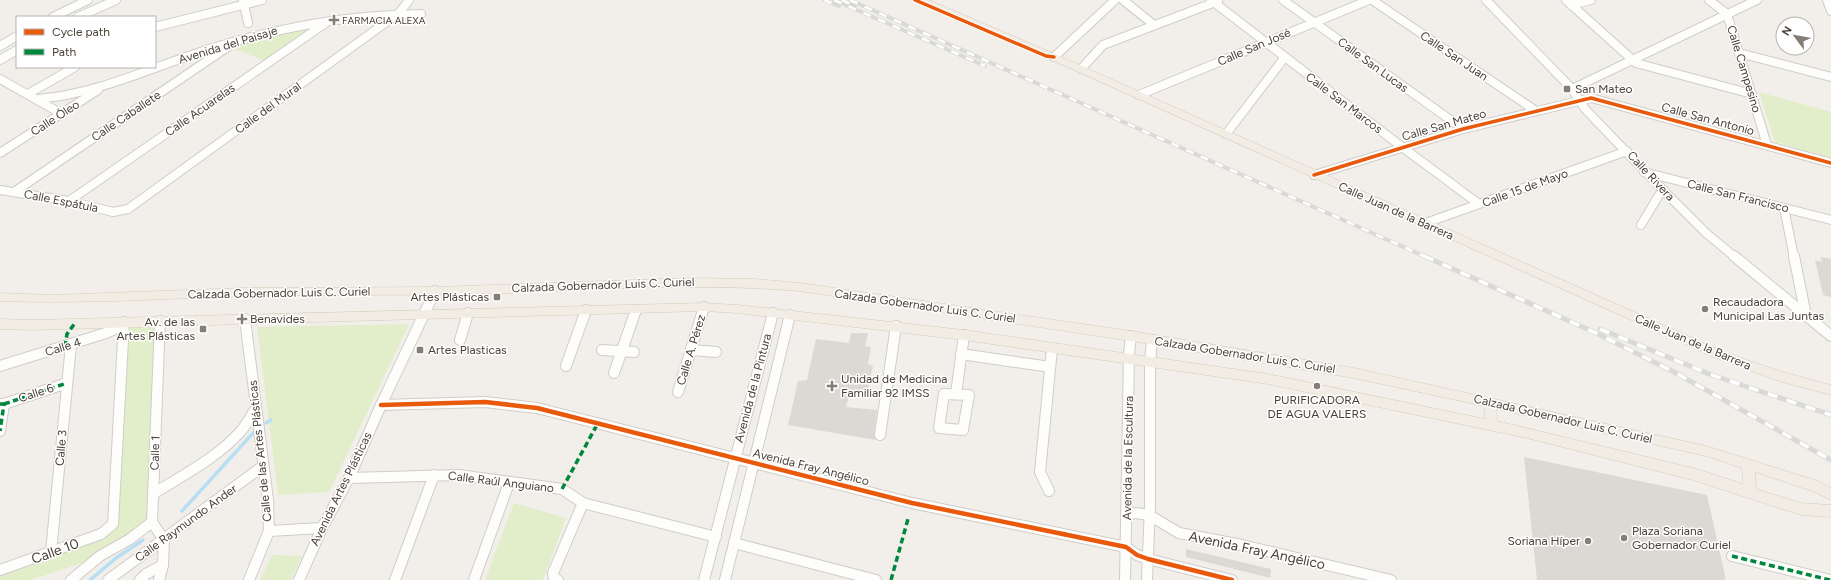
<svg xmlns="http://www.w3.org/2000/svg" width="1831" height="580" font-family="Figtree,sans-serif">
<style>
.green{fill:#e1eec9}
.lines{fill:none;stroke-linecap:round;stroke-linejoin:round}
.stream{stroke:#b8def3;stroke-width:3.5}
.building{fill:#dcd8d3}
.minor-far1-casing{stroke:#d0cdc8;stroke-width:10}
.minor-casing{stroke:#d0cdc8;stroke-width:12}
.major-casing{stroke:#d6cbb7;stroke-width:1}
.minor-far1{stroke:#fdfdfc;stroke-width:8}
.minor{stroke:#fdfdfc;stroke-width:10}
.major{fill:#f1ece4;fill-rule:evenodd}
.rail-far1-casing{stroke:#d9d9d8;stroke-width:4}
.rail-casing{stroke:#d9d9d8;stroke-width:5}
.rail-far1{stroke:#fff;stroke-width:2.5;stroke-dasharray:8;stroke-linecap:butt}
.rail{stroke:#fff;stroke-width:3.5;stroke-dasharray:10;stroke-linecap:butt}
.quiet{stroke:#00873e;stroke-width:3.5;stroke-dasharray:6 3.5;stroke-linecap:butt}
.cycleway-far1-casing{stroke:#fff;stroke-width:5.5}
.cycleway-casing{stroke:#fff;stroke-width:7}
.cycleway-far1{stroke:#e8590c;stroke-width:3.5}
.cycleway{stroke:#e8590c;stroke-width:4.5}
.poi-dot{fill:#847e75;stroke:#fff;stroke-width:1.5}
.labels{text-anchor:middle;stroke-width:3;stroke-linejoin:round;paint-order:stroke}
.far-poi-label{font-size:10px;fill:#494136;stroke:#fff;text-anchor:start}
.street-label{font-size:12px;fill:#494136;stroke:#fff}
.poi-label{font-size:12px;fill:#494136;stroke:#fff;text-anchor:start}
.near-street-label{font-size:14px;fill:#494136;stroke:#fff}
</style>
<rect width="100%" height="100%" fill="#f2efeb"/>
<g class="green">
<polygon points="313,26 265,61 235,49 248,40"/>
<polygon points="1759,92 1831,112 1831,158 1775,142"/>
<polygon points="159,321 150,522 131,536 85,562 31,580 0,580 0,572 115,522 125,329"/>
<polygon points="409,324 329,492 278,495 257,327"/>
<polygon points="514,503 566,518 543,580 485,580"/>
<polygon points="272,555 302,556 291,580 260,580"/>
</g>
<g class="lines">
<g class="stream">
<polyline points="266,423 271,420"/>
<polyline points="182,511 255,431"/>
<polyline points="90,580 116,558 143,540"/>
</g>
</g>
<g class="building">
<polygon points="1820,257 1831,259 1831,297 1823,295 1815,260 1822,262"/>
<polygon points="851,333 868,333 865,346 871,347 868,364 873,366 867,392 850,393 846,407 877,410 874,434 876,440 788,425 798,381 807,380 816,339 849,343"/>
<polygon points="1524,457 1707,495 1726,580 1537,580"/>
<polygon points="1186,549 1271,569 1270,578 1186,557"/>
</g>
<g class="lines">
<defs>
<g id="minor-far1">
<polyline points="243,0 248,23"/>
<polyline points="1123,0 1154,25"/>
<polyline points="1211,0 1402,147 1479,204"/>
<polyline points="1283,0 1463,129"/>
<polyline points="1372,0 1536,111"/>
<polyline points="1486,0 1572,89 1585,109 1664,191 1706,233 1735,257"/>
<polyline points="1566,0 1636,63 1752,94"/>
<polyline points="1709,0 1727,14 1767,145"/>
<polyline points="1827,0 1831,11"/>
<polyline points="1571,5 1591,0"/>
<polyline points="53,17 88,0"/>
<polyline points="78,17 116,0"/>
<polyline points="155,27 262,0"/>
<polyline points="0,46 17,36"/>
<polyline points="1739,53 1831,77"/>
<polyline points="1054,57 1115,0"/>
<polyline points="0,60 17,50"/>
<polyline points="1081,69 1103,45 1218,1"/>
<polyline points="0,79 62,114"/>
<polyline points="1572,89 1757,0"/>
<polyline points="28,94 75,67"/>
<polyline points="1139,95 1369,0"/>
<path d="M38,99C97,94 153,67 209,49C282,27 345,15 421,14"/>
<polyline points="1226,134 1285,57"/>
<polyline points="0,153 98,90"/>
<polyline points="1644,172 1831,220"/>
<polyline points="1314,175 1463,129 1591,98 1831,163"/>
<polyline points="0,190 69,201 113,212 128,209 399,13 409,0"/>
<polyline points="14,192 229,46"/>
<polyline points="69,201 327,22"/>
<polyline points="1784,208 1794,257"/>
<polyline points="1423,224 1627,151"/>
<polyline points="1641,225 1659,195 1664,191"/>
</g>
<g id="minor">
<polyline points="1734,256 1831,336"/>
<polyline points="1794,256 1806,316"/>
<polyline points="245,319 268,500 269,531 249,580"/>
<polyline points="460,340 468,313"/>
<polyline points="602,350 634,352"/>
<polyline points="691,350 716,352"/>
<polyline points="961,354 1050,367"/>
<polyline points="0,366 106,333 124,325"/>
<polyline points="566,366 586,310"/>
<polyline points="614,373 636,310"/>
<polyline points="678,392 704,307"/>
<polygon points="944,394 969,395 963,430 939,428"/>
<polyline points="956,394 964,335"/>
<polyline points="0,404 4,404 0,431"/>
<polyline points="4,404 67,383"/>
<polyline points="381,405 485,402 537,408 912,503 1126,547 1137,555 1148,559 1232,580"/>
<polyline points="880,435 896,326"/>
<polyline points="349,478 459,475 562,489 583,503 716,537"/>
<polyline points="1049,491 1040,472 1052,349"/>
<path d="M153,494C183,475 217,458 241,431C247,424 251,416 256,408"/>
<polyline points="1127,515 1135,513 1149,515 1179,533 1242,545 1391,580"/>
<polyline points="269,531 322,528"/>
<polyline points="734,543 876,580"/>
<polyline points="51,552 71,345"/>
<polyline points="1732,556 1830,580"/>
<polyline points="0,570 101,534 113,524 124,322"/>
<polyline points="71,580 100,556 130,539 152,522"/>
<polyline points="108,580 263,466"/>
<polyline points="140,580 146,574 163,565"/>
<polyline points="159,580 163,565 164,540 152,522 160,321"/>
<polyline points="299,580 322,528 349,478 381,405 435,291"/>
<polyline points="395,580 434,475"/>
<polyline points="474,580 509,483"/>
<polyline points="558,580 554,578 553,573 583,503"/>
<polyline points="704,580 773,313"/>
<polyline points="725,580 790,315"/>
<polyline points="1125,580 1129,354 1131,336"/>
<polyline points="1147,580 1150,505 1150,363 1152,340"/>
</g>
<g id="major">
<polygon points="918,0 929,0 1057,55 1724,352 1779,371 1831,385 1831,395 1779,381 1716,358"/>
<path d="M691,278L755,279L800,283L1131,331L1354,368L1706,446L1815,480L1831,488V500L1812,491L1755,472L1756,489L1801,503L1831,505V517L1801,515L1693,480L1527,438L1268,384L964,340L737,313L704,311L32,330L0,329V319L32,320L704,303L737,305L964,330L1268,374L1485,419L1484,406L1354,378L1131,341L800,291C704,283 607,289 511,293C421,296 331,294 241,296C161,299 80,304 0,301V293L52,295L243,288L435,287ZM1496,409L1706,456L1742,468L1743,484L1693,468L1497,421Z"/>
</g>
</defs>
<use href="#minor-far1" class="minor-far1-casing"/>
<use href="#minor" class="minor-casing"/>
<use href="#major" class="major-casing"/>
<use href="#minor-far1" class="minor-far1"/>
<use href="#minor" class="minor"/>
<use href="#major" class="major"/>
<defs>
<g id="rail-far1">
<polyline points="824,0 839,6"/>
<polyline points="834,0 985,66"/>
<polyline points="842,0 855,6"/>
<polyline points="850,0 1426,257"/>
</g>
<g id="rail">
<polyline points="1424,256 1596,333 1674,372 1831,460"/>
<polyline points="1600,329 1709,374 1831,415"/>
</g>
</defs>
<use href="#rail-far1" class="rail-far1-casing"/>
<use href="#rail" class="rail-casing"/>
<use href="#rail-far1" class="rail-far1"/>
<use href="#rail" class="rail"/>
<g class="quiet">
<polyline points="65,347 67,334 75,323"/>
<polyline points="0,404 4,404 0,431"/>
<polyline points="4,404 67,383"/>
<polyline points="562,489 598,423"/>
<polyline points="1732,556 1830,580"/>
<polyline points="891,580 908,519"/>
</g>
<defs>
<g id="cycleway-far1">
<polyline points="915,0 1046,56 1054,57"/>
<polyline points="1314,175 1463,129 1591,98 1831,163"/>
</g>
<polyline id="cycleway" points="381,405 485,402 537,408 912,503 1126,547 1137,555 1148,559 1232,580"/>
</defs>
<use href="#cycleway-far1" class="cycleway-far1-casing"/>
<use href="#cycleway" class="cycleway-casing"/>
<use href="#cycleway-far1" class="cycleway-far1"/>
<use href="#cycleway" class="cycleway"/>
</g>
<g class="poi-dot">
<path d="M332 14h4v4h4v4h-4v4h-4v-4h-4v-4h4z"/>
<rect x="1563" y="85" width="8" height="8" rx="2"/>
<rect x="493" y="293" width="8" height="8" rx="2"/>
<circle cx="1705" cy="309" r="4"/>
<path d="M240 313h4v4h4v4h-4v4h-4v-4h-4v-4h4z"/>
<rect x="199" y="325" width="8" height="8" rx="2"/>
<rect x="416" y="346" width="8" height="8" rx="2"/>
<path d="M830 380h4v4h4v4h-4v4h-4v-4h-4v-4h4z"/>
<circle cx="1317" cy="386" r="4"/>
<circle cx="1624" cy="538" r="4"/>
<circle cx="1588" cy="541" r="4"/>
</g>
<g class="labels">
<g class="far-poi-label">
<text x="342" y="24">FARMACIA ALEXA</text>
</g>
<g class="street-label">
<text transform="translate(228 45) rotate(-17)" y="4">Avenida del Paisaje</text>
<text transform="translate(1254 47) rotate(-23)" y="4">Calle San José</text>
<text transform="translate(1454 56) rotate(34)" y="4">Calle San Juan</text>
<text transform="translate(1373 65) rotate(36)" y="4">Calle San Lucas</text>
<text transform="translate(1744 69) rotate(73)" y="4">Calle Campesino</text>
<text transform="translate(1344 103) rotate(37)" y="4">Calle San Marcos</text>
<text transform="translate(268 108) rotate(-36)" y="4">Calle del Mural</text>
<text transform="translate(200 110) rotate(-35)" y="4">Calle Acuarelas</text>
<text transform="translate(126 116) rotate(-34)" y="4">Calle Caballete</text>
<text transform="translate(55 118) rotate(-33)" y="4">Calle Óleo</text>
<text transform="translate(1708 119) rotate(15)" y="4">Calle San Antonio</text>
<text transform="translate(1444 125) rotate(-16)" y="4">Calle San Mateo</text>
<text transform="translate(1651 176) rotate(47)" y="4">Calle Rivera</text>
<text transform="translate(1525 188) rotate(-20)" y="4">Calle 15 de Mayo</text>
<text transform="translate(1738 196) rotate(14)" y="4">Calle San Francisco</text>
<text transform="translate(61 201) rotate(11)" y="4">Calle Espátula</text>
<text transform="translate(1396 211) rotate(24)" y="4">Calle Juan de la Barrera</text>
<text transform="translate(603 285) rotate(-2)" y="4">Calzada Gobernador Luis C. Curiel</text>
<text transform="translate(279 293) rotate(-1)" y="4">Calzada Gobernador Luis C. Curiel</text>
<text transform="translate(925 306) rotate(8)" y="4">Calzada Gobernador Luis C. Curiel</text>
<text transform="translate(1693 342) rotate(23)" y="4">Calle Juan de la Barrera</text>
<text transform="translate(63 347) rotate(-17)" y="4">Calle 4</text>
<text transform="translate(691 350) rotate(-73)" y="4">Calle A. Pérez</text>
<text transform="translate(1245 355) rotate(9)" y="4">Calzada Gobernador Luis C. Curiel</text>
<text transform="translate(753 388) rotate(-75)" y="4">Avenida de la Pintura</text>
<text transform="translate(36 393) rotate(-18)" y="4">Calle 6</text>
<text transform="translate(1563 419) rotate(13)" y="4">Calzada Gobernador Luis C. Curiel</text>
<text transform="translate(61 448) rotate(-85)" y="4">Calle 3</text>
<text transform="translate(260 451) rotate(-96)" y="4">Calle de las Artes Plásticas</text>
<text transform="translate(155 453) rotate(-88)" y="4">Calle 1</text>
<text transform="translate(1128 458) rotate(-89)" y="4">Avenida de la Escultura</text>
<text transform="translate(811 467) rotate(14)" y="4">Avenida Fray Angélico</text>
<text transform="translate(501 482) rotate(7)" y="4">Calle Raúl Anguiano</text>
<text transform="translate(341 489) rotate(-64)" y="4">Avenida Artes Plásticas</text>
<text transform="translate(186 523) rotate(-36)" y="4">Calle Raymundo Ander</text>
</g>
<g class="poi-label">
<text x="1575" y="93">San Mateo</text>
<text x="489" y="301" text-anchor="end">Artes Plásticas</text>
<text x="1713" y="306">Recaudadora<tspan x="1713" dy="14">Municipal Las Juntas</tspan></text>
<text x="250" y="323">Benavides</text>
<text x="195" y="326" text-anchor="end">Av. de las<tspan x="195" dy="14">Artes Plásticas</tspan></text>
<text x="428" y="354">Artes Plasticas</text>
<text x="841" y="383">Unidad de Medicina<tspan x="841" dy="14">Familiar 92 IMSS</tspan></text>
<text x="1317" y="404" text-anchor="middle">PURIFICADORA<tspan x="1317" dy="14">DE AGUA VALERS</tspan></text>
<text x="1632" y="535">Plaza Soriana<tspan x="1632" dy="14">Gobernador Curiel</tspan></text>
<text x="1580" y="545" text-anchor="end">Soriana Híper</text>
</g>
<g class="near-street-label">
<text transform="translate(1257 550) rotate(12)" y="5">Avenida Fray Angélico</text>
<text transform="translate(55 551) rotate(-20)" y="5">Calle 10</text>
</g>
</g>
<rect x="16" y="16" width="140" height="52" fill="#ffffff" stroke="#b6b3af"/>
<rect x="24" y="29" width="20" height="6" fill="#e8590c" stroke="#b6b3af"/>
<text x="52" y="36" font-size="12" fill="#494136">Cycle path</text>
<rect x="24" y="49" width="20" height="6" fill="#00873e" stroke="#b6b3af"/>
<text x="52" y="56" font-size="12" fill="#494136">Path</text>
<g transform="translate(1795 36) rotate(302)"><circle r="19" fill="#ffffff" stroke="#b6b3af"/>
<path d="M0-3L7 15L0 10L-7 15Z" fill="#847e75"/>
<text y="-6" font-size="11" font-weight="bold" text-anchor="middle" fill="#494136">N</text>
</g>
</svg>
